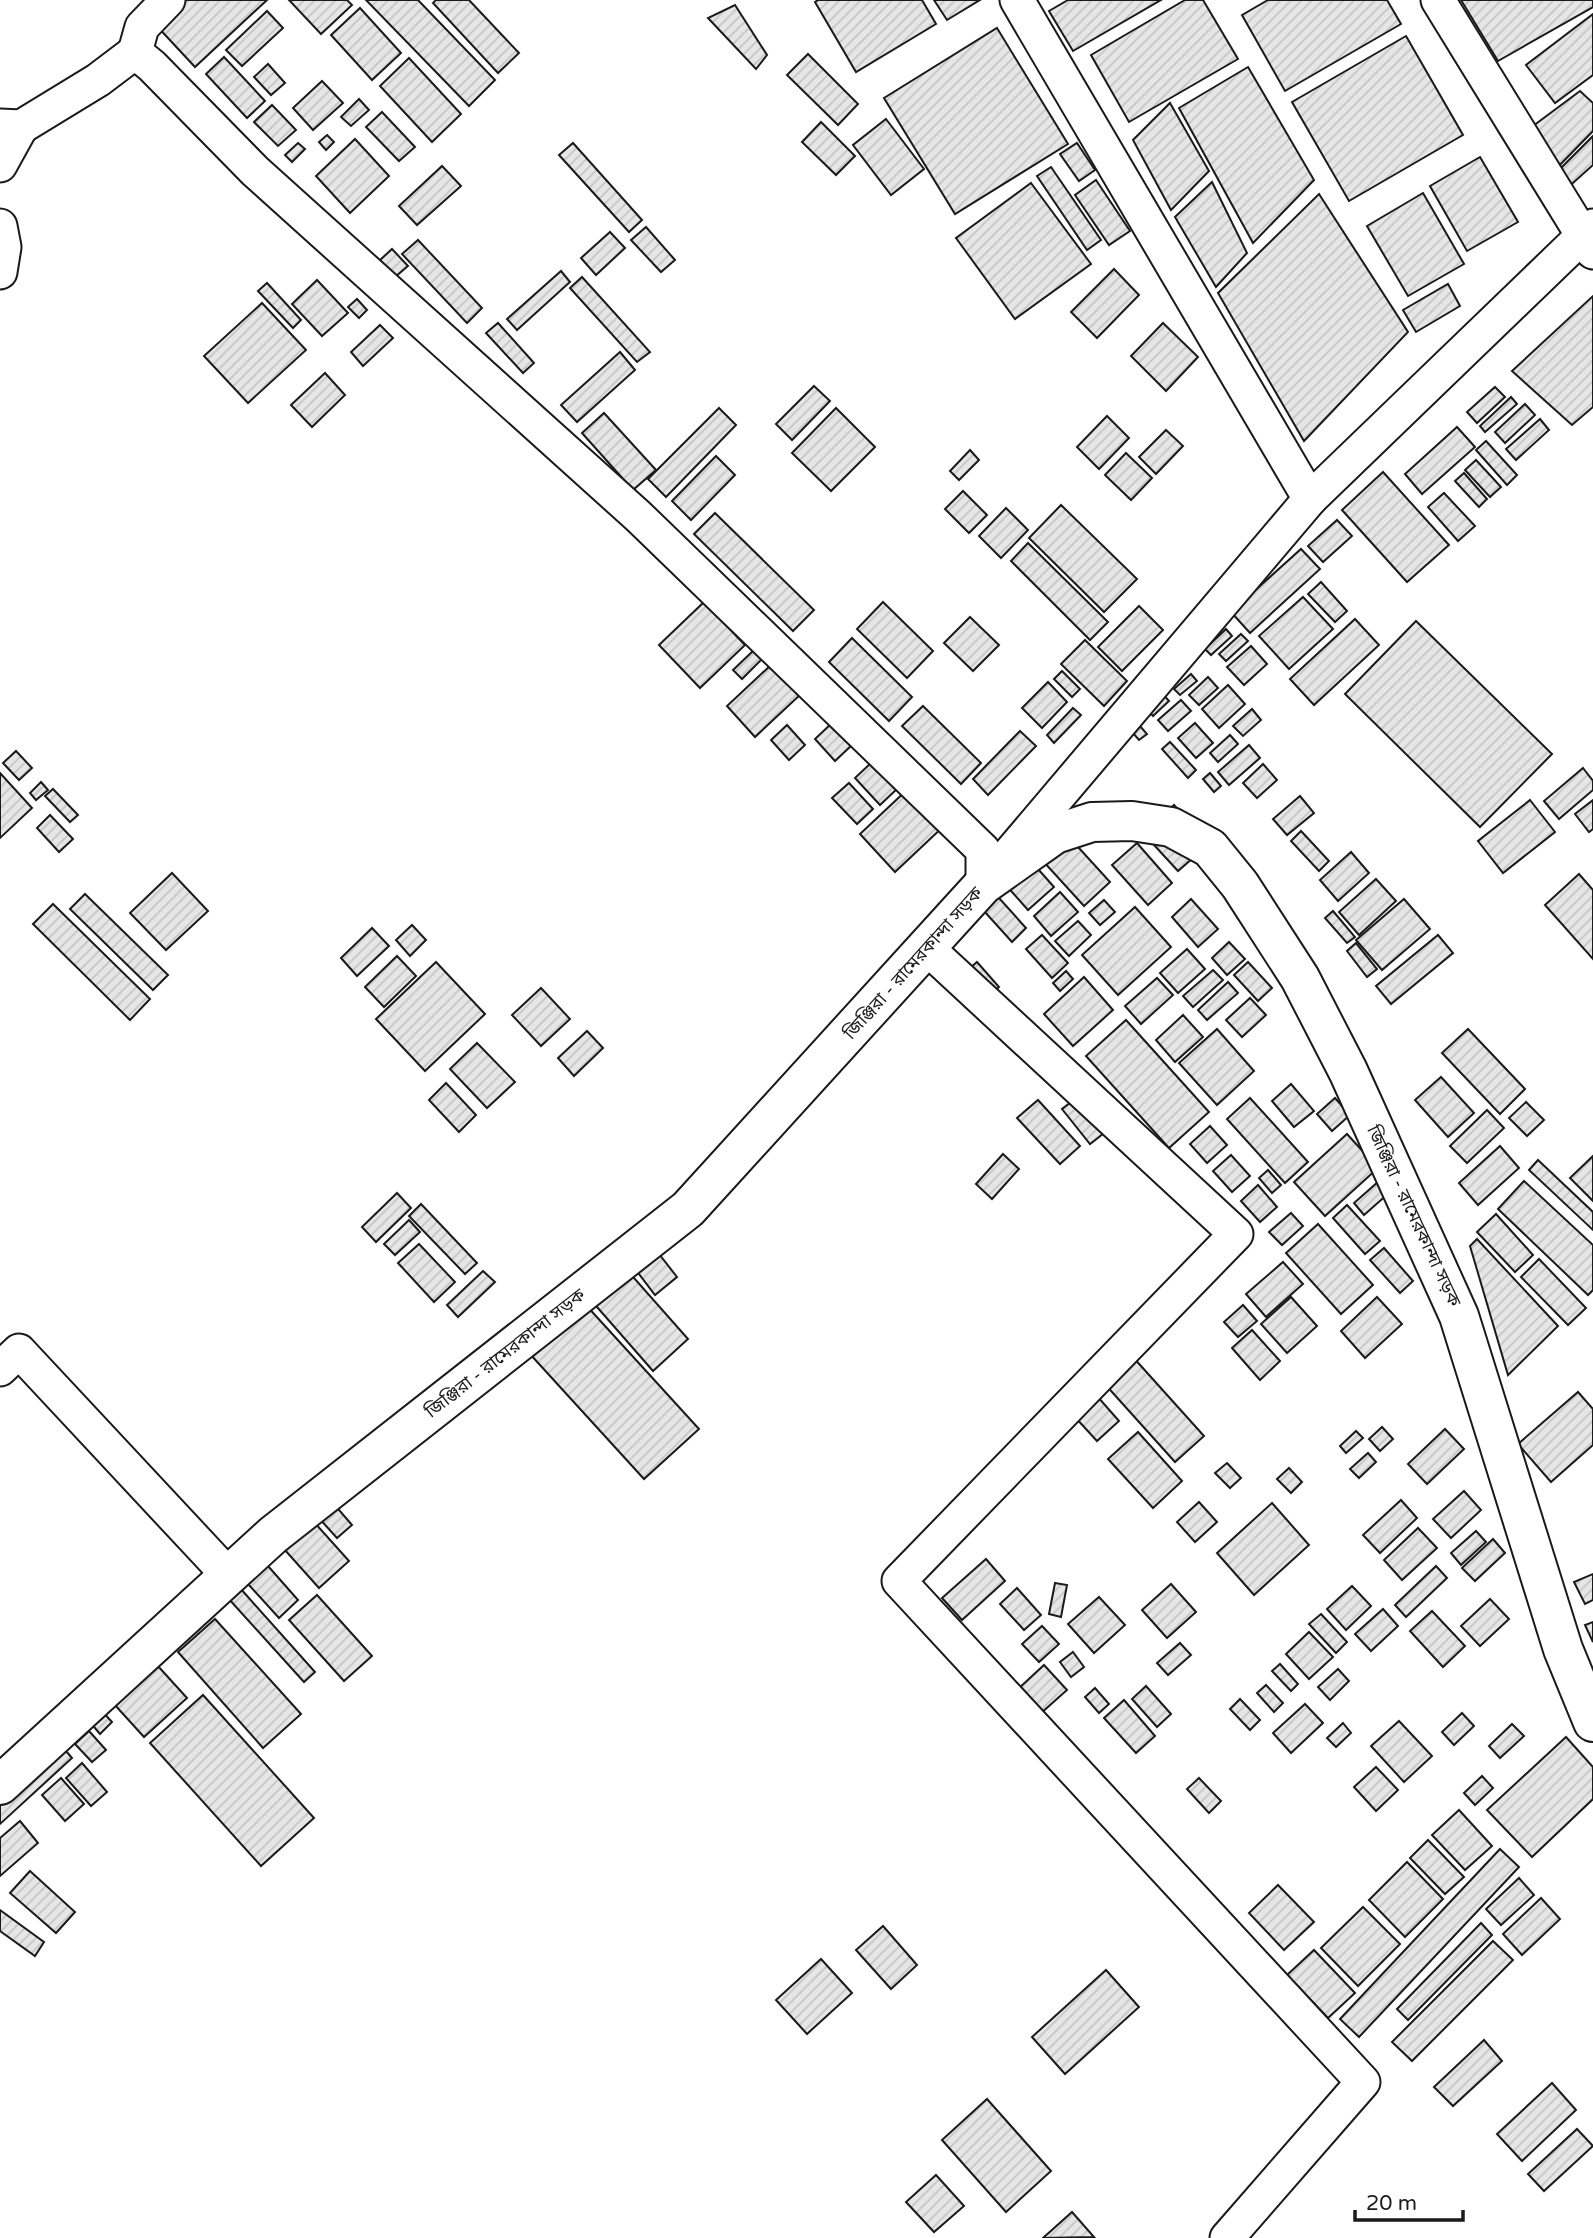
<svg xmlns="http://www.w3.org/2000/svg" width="1593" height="2238" font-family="'Varela Round','Noto Sans Bengali',sans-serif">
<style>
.building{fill:url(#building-hatch);stroke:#1a1a1a;stroke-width:2}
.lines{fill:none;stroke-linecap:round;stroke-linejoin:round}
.street-casing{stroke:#1a1a1a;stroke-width:37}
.primary-casing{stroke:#1a1a1a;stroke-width:42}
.street{stroke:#fff;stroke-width:33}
.primary{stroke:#fff;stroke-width:38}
.labels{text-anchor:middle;stroke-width:5;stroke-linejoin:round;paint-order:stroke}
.street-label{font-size:18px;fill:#1a1a1a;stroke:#fff}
</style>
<defs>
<pattern id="building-hatch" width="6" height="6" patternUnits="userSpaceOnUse" patternTransform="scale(1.75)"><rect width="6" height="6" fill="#e6e6e6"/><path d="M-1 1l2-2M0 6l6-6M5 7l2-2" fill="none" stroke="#c5c5c5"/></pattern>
</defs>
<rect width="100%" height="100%" fill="#fff"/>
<g class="building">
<polygon points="179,0 267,0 195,67 154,23"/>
<polygon points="289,0 347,0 352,5 321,34"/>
<polygon points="366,0 418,0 495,80 469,106"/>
<polygon points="436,0 469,0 519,53 498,73 433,3"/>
<polygon points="818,0 922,0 936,24 856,72 815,2"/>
<polygon points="934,0 980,0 947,20"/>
<polygon points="1068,0 1161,0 1073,51 1049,11"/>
<polygon points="1185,0 1203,0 1238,59 1129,122 1091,55"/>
<polygon points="1268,0 1387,0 1401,24 1285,91 1242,15"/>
<polygon points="1461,0 1593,0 1593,7 1498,61"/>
<polygon points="735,5 767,55 756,69 708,18"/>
<polygon points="360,8 401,53 372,80 331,35"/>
<polygon points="267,11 283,28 242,66 226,50"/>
<polygon points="1593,14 1593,75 1555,103 1526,65"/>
<polygon points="997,28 1068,144 955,214 884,98"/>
<polygon points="1406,36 1463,135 1349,201 1292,102"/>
<polygon points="808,54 858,104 838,125 787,75"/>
<polygon points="224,57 265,101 247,118 206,74"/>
<polygon points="409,58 461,114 432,142 380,86"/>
<polygon points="268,64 285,83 271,95 254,77"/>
<polygon points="1248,67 1314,180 1253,243 1179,108"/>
<polygon points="322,81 343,103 313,130 293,108"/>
<polygon points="1580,91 1593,103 1593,131 1552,173 1529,129"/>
<polygon points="359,99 369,110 351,126 341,117"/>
<polygon points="1170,103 1209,171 1171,210 1133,140"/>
<polygon points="272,105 296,130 278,146 254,122"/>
<polygon points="382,112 415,147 399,161 366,127"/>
<polygon points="886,119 924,169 891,195 853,145"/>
<polygon points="821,122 855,156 836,175 802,142"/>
<polygon points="327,135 334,142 326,150 319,142"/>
<polygon points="1593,136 1593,165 1563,192 1554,175"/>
<polygon points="355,139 389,176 350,213 316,176"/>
<polygon points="298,143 305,149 292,162 285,155"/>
<polygon points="573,143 642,220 629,232 559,155"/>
<polygon points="1077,143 1095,170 1079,181 1060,154"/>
<polygon points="1480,157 1518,222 1467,251 1430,186"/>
<polygon points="442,166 461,186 417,225 399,206"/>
<polygon points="1051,167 1101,240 1087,250 1037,176"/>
<polygon points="1096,180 1130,231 1109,245 1075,195"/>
<polygon points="1212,182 1247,253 1216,287 1175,217"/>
<polygon points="1031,183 1091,264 1015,319 956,238"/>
<polygon points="1423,193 1464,264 1408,296 1367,226"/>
<polygon points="1319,194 1408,332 1304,441 1218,293"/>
<polygon points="646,227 675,260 661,272 631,240"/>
<polygon points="610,232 625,248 596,275 581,258"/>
<polygon points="418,240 482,308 467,323 402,254"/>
<polygon points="392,249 408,266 395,277 380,260"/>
<polygon points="1114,269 1139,295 1097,338 1071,312"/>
<polygon points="561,271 570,282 517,330 507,319"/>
<polygon points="582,277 650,352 637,362 570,288"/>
<polygon points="317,280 348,313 322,336 292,304"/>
<polygon points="267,283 301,320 293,328 258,291"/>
<polygon points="1448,284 1460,306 1416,332 1403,310"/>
<polygon points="1593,296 1593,407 1572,425 1512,371"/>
<polygon points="357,299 367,310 359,318 348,307"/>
<polygon points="262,303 306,350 248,403 204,356"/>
<polygon points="498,323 534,363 523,373 486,333"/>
<polygon points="1163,323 1198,357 1166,391 1131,356"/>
<polygon points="380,325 393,338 363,366 351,352"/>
<polygon points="620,352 635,370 577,422 561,405"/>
<polygon points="325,373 345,395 312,427 291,405"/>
<polygon points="814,386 830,401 792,440 776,424"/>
<polygon points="1495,387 1505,397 1477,423 1467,412"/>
<polygon points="1511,397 1517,404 1485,432 1480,426"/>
<polygon points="1525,404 1535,415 1505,443 1495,432"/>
<polygon points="719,408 736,425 666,497 648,479"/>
<polygon points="836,408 875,447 831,491 792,453"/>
<polygon points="604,413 656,470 633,490 582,433"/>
<polygon points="1107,416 1129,438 1099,469 1077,447"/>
<polygon points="1540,419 1549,430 1516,460 1506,449"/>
<polygon points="1457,427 1475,447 1422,494 1405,474"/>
<polygon points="1166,430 1183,446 1156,474 1139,457"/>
<polygon points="1486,441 1517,475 1507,485 1476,450"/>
<polygon points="970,450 979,460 959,480 950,471"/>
<polygon points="1126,453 1152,478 1131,500 1105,475"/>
<polygon points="716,456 735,475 691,520 672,501"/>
<polygon points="1476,460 1501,487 1490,497 1465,470"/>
<polygon points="1383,472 1449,545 1407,582 1342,510"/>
<polygon points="1464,473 1487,499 1479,507 1455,481"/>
<polygon points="963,491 987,515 969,533 945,509"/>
<polygon points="1444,493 1475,526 1458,541 1428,507"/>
<polygon points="1061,505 1137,579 1104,612 1029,538"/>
<polygon points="1006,508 1028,530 1001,558 979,536"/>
<polygon points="715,513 814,610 793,631 694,534"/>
<polygon points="1337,520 1352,536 1323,562 1308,546"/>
<polygon points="1028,543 1108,622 1090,640 1011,561"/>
<polygon points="1301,549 1320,569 1250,633 1231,612"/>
<polygon points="1321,582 1347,611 1335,622 1308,594"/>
<polygon points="1303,597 1333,629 1289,669 1259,636"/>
<polygon points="704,602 745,645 700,688 659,645"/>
<polygon points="883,602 933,651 907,678 857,629"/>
<polygon points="1139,606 1163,630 1122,671 1098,647"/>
<polygon points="970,617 999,645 973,671 944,643"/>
<polygon points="1355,619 1379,645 1314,705 1290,679"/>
<polygon points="1416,621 1552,754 1480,827 1345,694"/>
<polygon points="1226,629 1232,636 1211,655 1205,649"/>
<polygon points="1241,634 1248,641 1226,661 1219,654"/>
<polygon points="852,638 912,697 889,721 829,662"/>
<polygon points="1085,640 1127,681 1104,706 1061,664"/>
<polygon points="1251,646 1267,664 1244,685 1227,667"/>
<polygon points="754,650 762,659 742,679 733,670"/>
<polygon points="772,664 801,694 755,737 727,706"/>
<polygon points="1062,671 1080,689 1072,697 1054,679"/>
<polygon points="1191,674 1197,681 1180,695 1174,689"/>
<polygon points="1208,677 1218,688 1199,705 1189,695"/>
<polygon points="1048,682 1067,702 1042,728 1022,708"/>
<polygon points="1228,685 1245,704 1219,728 1202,709"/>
<polygon points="1159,690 1169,701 1153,716 1143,705"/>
<polygon points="1181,700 1191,711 1168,731 1158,720"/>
<polygon points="923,706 981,763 961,784 902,726"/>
<polygon points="1073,708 1081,715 1054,743 1047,735"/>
<polygon points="1252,709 1261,720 1243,736 1233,726"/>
<polygon points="832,723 852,745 835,761 815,739"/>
<polygon points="1195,723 1213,743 1196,758 1178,738"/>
<polygon points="787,725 805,745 789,760 771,740"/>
<polygon points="1139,725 1147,734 1139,740 1132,732"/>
<polygon points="1020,731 1036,746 988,795 973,779"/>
<polygon points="1230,735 1238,744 1218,762 1210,753"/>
<polygon points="1170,742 1196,770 1188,778 1162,749"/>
<polygon points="1249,745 1260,758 1229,785 1218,772"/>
<polygon points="16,751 32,768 19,780 3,763"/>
<polygon points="873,761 898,788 880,805 855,778"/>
<polygon points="1263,764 1277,780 1257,798 1243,783"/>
<polygon points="1583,768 1593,781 1593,790 1559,819 1544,801"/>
<polygon points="0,773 32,808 0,838"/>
<polygon points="1210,773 1221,786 1214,792 1203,779"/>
<polygon points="41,782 48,790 36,800 30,793"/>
<polygon points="849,783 873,809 857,824 832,798"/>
<polygon points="910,787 945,825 895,872 860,834"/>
<polygon points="53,789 78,815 70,822 45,796"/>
<polygon points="1300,796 1314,813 1287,835 1273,819"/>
<polygon points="1530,800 1555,832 1503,873 1478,841"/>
<polygon points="1593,800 1593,829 1589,832 1575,814"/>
<polygon points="1174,805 1209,844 1178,871 1143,833"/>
<polygon points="50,815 73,839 59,852 37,828"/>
<polygon points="1301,831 1329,861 1319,871 1291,841"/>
<polygon points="1068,836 1110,882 1084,906 1042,860"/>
<polygon points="1137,843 1172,883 1148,905 1112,865"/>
<polygon points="1351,852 1369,873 1338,901 1320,880"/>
<polygon points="1030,860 1054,887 1028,910 1004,883"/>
<polygon points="172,873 208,911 166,950 130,913"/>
<polygon points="1579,874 1593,890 1593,959 1545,905"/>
<polygon points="1376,879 1396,901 1359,935 1339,912"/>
<polygon points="990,888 1026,928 1012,942 975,901"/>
<polygon points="1060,892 1078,912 1051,936 1034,916"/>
<polygon points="85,894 168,975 153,990 70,909"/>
<polygon points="1191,899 1218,929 1198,947 1172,917"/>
<polygon points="1404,899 1430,929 1382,970 1356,940"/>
<polygon points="1104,900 1115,912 1100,925 1089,913"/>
<polygon points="53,904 150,999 130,1020 33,924"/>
<polygon points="1135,907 1171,947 1118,995 1082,955"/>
<polygon points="1333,911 1355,937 1347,943 1325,918"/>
<polygon points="1078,921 1091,935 1069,956 1055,941"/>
<polygon points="412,925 426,940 410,956 396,940"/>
<polygon points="372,928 389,946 357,976 341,958"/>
<polygon points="1042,935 1068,963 1052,978 1026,949"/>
<polygon points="1438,935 1453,953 1391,1004 1376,986"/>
<polygon points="1229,942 1245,959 1227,975 1212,958"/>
<polygon points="1356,943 1377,969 1367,977 1347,951"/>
<polygon points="1187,949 1205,969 1178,993 1160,973"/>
<polygon points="397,956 416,976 384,1007 365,987"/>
<polygon points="436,962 485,1014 425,1071 376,1019"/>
<polygon points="977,962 999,987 992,994 970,968"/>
<polygon points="1248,962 1272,988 1258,1001 1234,975"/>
<polygon points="1213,970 1223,980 1193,1007 1183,996"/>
<polygon points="1066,971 1073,979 1060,991 1053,983"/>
<polygon points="1084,977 1113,1010 1073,1046 1044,1014"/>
<polygon points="1157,978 1173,995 1141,1024 1125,1006"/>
<polygon points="1228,982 1238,993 1207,1020 1198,1010"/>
<polygon points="541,988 570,1019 541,1046 512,1015"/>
<polygon points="1250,998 1266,1015 1242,1037 1226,1020"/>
<polygon points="1183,1015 1203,1037 1175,1062 1156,1040"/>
<polygon points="1126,1020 1209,1112 1169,1148 1086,1056"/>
<polygon points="1217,1029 1254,1071 1217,1105 1179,1063"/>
<polygon points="1468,1029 1525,1089 1500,1114 1442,1053"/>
<polygon points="587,1031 603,1048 574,1076 558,1058"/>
<polygon points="477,1043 515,1082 487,1108 450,1069"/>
<polygon points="1441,1077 1474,1113 1448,1137 1415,1100"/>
<polygon points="446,1083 476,1115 459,1132 429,1100"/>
<polygon points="1291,1084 1314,1111 1294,1127 1272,1101"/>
<polygon points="1084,1092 1113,1126 1090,1144 1062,1109"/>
<polygon points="1250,1098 1308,1162 1285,1183 1227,1119"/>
<polygon points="1335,1098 1350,1115 1332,1131 1317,1114"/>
<polygon points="1038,1100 1080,1146 1060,1164 1017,1118"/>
<polygon points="1526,1102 1544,1120 1527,1136 1509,1118"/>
<polygon points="1487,1110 1504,1128 1467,1163 1450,1146"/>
<polygon points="1210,1126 1227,1145 1207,1163 1190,1144"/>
<polygon points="1347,1134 1378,1168 1325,1216 1294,1182"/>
<polygon points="1500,1146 1519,1168 1478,1205 1459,1183"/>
<polygon points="1003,1154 1019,1169 992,1199 976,1184"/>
<polygon points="1231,1155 1250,1176 1232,1192 1213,1171"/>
<polygon points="1593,1156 1593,1201 1570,1178"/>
<polygon points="1538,1160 1593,1212 1593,1230 1529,1170"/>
<polygon points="1268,1170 1281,1185 1272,1193 1259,1178"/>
<polygon points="1379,1181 1389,1193 1364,1215 1354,1203"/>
<polygon points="1524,1181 1593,1245 1593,1290 1588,1295 1498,1209"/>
<polygon points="1258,1185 1277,1207 1260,1222 1241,1201"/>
<polygon points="397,1193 411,1208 376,1242 362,1227"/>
<polygon points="421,1204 477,1263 465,1274 409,1216"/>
<polygon points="1347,1205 1380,1241 1365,1254 1333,1218"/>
<polygon points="1291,1213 1303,1226 1282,1245 1269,1232"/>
<polygon points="1496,1214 1533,1255 1515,1272 1477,1232"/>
<polygon points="409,1220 420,1232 395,1255 384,1244"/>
<polygon points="1318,1224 1373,1285 1341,1314 1286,1253"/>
<polygon points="645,1236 677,1277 655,1295 623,1253"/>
<polygon points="1477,1239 1558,1326 1508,1375 1470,1246"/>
<polygon points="419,1244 455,1282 434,1302 398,1263"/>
<polygon points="1384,1248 1413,1281 1400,1293 1370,1260"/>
<polygon points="611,1252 688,1339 653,1371 576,1283"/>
<polygon points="1539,1259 1586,1308 1568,1325 1521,1277"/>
<polygon points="1283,1262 1303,1284 1266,1317 1246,1294"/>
<polygon points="483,1271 495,1282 458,1317 447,1305"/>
<polygon points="574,1292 699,1429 644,1479 519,1342"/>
<polygon points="1291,1297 1317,1326 1287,1353 1261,1324"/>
<polygon points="1377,1297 1402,1324 1365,1358 1341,1331"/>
<polygon points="1243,1305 1257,1321 1238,1337 1224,1322"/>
<polygon points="1252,1330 1280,1361 1260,1380 1232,1348"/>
<polygon points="1132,1356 1204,1436 1175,1462 1103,1382"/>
<polygon points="1578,1392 1593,1409 1593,1445 1551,1482 1518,1444"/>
<polygon points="1097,1396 1119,1421 1097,1441 1074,1416"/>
<polygon points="1382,1427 1393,1439 1380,1451 1369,1439"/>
<polygon points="1445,1429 1464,1449 1427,1484 1408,1464"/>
<polygon points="1356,1431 1363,1438 1346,1453 1340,1446"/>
<polygon points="1138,1432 1182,1481 1153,1508 1108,1459"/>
<polygon points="1368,1453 1376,1462 1359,1478 1350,1469"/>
<polygon points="1227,1463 1241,1478 1230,1488 1215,1473"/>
<polygon points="1289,1468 1302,1482 1291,1493 1277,1479"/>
<polygon points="1464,1491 1481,1510 1451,1538 1433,1519"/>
<polygon points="1401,1500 1417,1518 1380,1553 1363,1535"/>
<polygon points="1199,1502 1217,1522 1195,1542 1177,1522"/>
<polygon points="333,1503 352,1525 337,1538 318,1517"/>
<polygon points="1272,1503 1309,1545 1254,1595 1217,1553"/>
<polygon points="314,1522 349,1561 319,1588 284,1549"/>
<polygon points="1418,1528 1437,1548 1402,1580 1384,1560"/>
<polygon points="1476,1531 1486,1542 1461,1565 1451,1553"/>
<polygon points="1493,1539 1505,1553 1475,1581 1462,1568"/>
<polygon points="986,1559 1005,1581 962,1620 942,1598"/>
<polygon points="268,1566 298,1600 279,1618 248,1584"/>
<polygon points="1436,1566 1447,1578 1406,1617 1395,1605"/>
<polygon points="1593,1574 1593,1600 1585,1604 1574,1582"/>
<polygon points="1055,1583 1067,1585 1061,1617 1049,1614"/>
<polygon points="1171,1584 1196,1612 1167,1638 1142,1610"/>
<polygon points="1352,1586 1371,1606 1346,1630 1327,1609"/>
<polygon points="240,1588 315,1672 304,1682 228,1598"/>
<polygon points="1017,1588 1041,1615 1024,1630 1000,1604"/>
<polygon points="317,1595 372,1656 344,1681 289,1620"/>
<polygon points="1099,1597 1125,1625 1094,1653 1068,1624"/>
<polygon points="1490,1599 1509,1619 1480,1646 1461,1626"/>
<polygon points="1383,1609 1398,1626 1371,1651 1355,1634"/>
<polygon points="1432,1611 1465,1646 1443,1667 1410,1631"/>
<polygon points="1321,1614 1347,1642 1336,1653 1309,1624"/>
<polygon points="215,1619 301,1714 263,1748 178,1652"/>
<polygon points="1593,1622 1593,1642 1585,1625"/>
<polygon points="1042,1626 1059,1644 1039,1662 1022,1644"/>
<polygon points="1309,1632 1333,1657 1309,1679 1286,1654"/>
<polygon points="1180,1643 1191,1655 1168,1675 1157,1663"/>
<polygon points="1073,1652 1084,1667 1071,1677 1060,1662"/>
<polygon points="1280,1664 1298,1684 1291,1691 1272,1671"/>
<polygon points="157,1665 187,1698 144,1737 114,1704"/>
<polygon points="1044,1665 1067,1690 1040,1714 1018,1689"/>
<polygon points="1338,1669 1349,1681 1330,1700 1318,1687"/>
<polygon points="1266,1685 1283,1703 1274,1712 1257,1693"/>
<polygon points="1146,1686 1171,1714 1157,1727 1132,1699"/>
<polygon points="1095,1688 1109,1704 1099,1713 1085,1697"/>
<polygon points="203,1695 314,1818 261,1866 150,1743"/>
<polygon points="1240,1699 1260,1720 1250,1730 1230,1709"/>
<polygon points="1124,1700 1155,1736 1136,1753 1104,1718"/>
<polygon points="1305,1704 1323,1723 1291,1753 1273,1733"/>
<polygon points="101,1710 112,1722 100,1734 89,1721"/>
<polygon points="1462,1713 1474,1726 1454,1745 1442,1732"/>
<polygon points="1399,1721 1432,1756 1404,1782 1371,1746"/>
<polygon points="1343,1723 1351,1733 1336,1747 1327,1738"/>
<polygon points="1512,1724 1524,1736 1500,1758 1489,1746"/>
<polygon points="89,1731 106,1750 92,1762 75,1744"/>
<polygon points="1566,1737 1593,1767 1593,1799 1532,1857 1487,1810"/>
<polygon points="60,1744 72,1758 0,1824 0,1799"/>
<polygon points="82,1763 107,1792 91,1806 66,1778"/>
<polygon points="1376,1767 1398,1790 1376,1811 1354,1787"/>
<polygon points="1482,1776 1493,1788 1475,1805 1464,1793"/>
<polygon points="61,1778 84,1804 65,1821 42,1795"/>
<polygon points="1199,1778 1221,1801 1209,1813 1187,1789"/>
<polygon points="1459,1810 1492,1846 1465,1870 1432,1835"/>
<polygon points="20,1821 38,1843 0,1876 0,1838"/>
<polygon points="1428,1840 1464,1877 1445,1894 1410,1858"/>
<polygon points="1500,1849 1519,1867 1359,2037 1340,2019"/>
<polygon points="1407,1862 1443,1899 1405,1937 1369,1900"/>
<polygon points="30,1871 75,1912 56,1933 10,1893"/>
<polygon points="1519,1878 1534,1895 1501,1925 1486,1909"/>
<polygon points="1278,1885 1314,1922 1284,1950 1249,1913"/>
<polygon points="1541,1898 1560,1919 1522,1955 1503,1934"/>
<polygon points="1363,1907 1400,1944 1358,1986 1321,1948"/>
<polygon points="0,1910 44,1942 35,1956 0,1931"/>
<polygon points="1481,1923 1492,1935 1408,2020 1397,2009"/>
<polygon points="883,1926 917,1965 891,1989 856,1950"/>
<polygon points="1493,1941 1513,1960 1412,2061 1392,2042"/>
<polygon points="1314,1950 1355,1993 1328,2018 1287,1975"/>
<polygon points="821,1959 852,1993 807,2034 776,2000"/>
<polygon points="1106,1970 1139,2007 1065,2074 1032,2037"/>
<polygon points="1484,2040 1502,2061 1453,2106 1434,2087"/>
<polygon points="1552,2083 1576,2110 1522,2161 1497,2134"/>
<polygon points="987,2099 1051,2171 1006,2212 942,2140"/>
<polygon points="1577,2129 1593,2146 1544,2191 1528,2174"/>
<polygon points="936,2175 964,2206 934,2232 906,2202"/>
<polygon points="1072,2212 1094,2237 1043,2238"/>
</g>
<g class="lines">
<defs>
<g id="street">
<polyline points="1017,0 1310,499"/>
<polyline points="1438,0 1593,252"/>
<polyline points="135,52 142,27 168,0"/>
<polyline points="0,126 21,127 98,80 135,52 152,66 255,171 638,516 983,850 983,885 1310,499 1593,226"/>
<polyline points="0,165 21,127"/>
<polyline points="0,226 4,247 0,272"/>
<polyline points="927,948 1236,1234 899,1581 1363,2082 1227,2238"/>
<polyline points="0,1369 19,1351 229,1576"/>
</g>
<polyline id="primary" points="0,1785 273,1535 688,1209 983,885 1055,834 1092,822 1132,821 1171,827 1210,848 1240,885 1300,978 1348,1071 1459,1316 1563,1649 1593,1722"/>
</defs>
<use href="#street" class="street-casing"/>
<use href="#primary" class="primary-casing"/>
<use href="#street" class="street"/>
<use href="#primary" class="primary"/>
</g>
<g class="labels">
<g class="street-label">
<text transform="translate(913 963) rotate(-48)" y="6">জিঞ্জিরা - রামেরকান্দা সড়ক</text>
<text transform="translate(1414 1216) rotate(65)" y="6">জিঞ্জিরা - রামেরকান্দা সড়ক</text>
<text transform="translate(505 1353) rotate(-38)" y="6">জিঞ্জিরা - রামেরকান্দা সড়ক</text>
</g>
</g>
<path d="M1355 2210v10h108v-10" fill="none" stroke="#1a1a1a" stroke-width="3.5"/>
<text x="1366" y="2210" font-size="21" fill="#1a1a1a" stroke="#ffffff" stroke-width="5" paint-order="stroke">20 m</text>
</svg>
